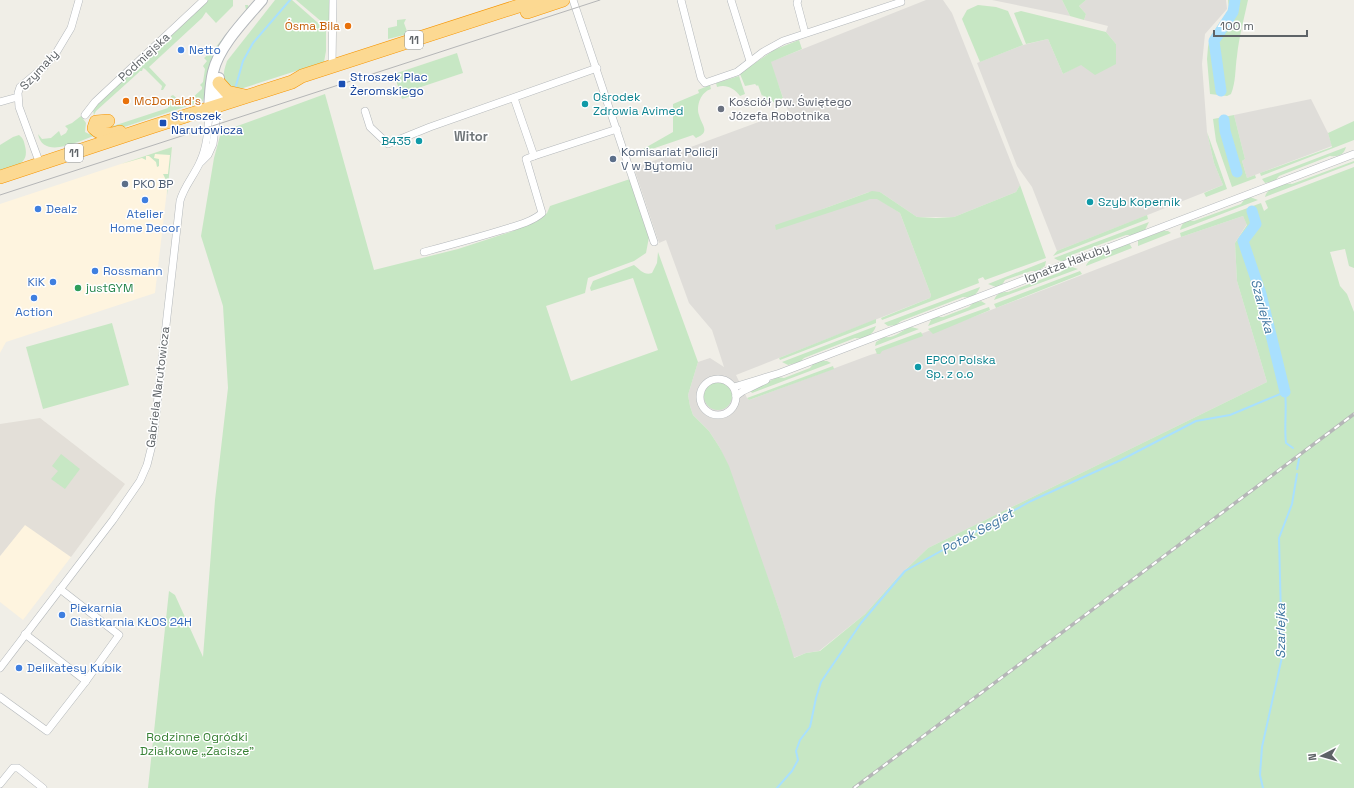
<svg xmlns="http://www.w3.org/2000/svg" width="1354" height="788" font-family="'Space Grotesk',sans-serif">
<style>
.commercial{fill:#fef4df}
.industrial{fill:#dfddd9}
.education{fill:#e3dfd8}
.green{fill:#c7e7c4}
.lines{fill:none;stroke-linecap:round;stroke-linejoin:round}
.stream{stroke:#a9e0fe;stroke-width:2}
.river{stroke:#a9e0fe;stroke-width:11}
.street-casing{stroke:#b4b8bb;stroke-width:8}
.secondary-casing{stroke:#b3b7bb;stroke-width:12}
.highway-casing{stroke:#f69502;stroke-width:14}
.street{stroke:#fff;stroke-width:7}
.secondary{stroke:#fff;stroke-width:10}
.highway{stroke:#fcd992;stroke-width:13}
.tram{stroke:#b5b6b7;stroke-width:1}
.rail-casing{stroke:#b5b6b7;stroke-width:3.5}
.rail{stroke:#fff;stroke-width:2;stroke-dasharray:6;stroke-linecap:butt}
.food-dot{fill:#e8710a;stroke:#fff;stroke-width:1.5}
.shop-dot{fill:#3f7fe0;stroke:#fff;stroke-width:1.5}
.transit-dot{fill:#1a4fb4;stroke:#fff;stroke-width:1.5}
.culture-dot{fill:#0f9aa8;stroke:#fff;stroke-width:1.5}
.worship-dot{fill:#6b7280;stroke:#fff;stroke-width:1.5}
.service-dot{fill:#5c6f8a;stroke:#fff;stroke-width:1.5}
.leisure-dot{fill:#2e9e5b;stroke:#fff;stroke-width:1.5}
.labels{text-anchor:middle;stroke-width:3;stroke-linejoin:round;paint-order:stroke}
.shield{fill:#fff;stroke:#8e9295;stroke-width:1}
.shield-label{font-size:11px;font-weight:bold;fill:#5e6367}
.food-label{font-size:12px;fill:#c56008;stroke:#fff;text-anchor:end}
.shop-label{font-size:12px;fill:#366cbe;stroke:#fff;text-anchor:start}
.street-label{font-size:12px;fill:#5e6367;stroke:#fff}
.transit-label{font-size:12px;fill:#164399;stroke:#fff;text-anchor:start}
.culture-label{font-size:12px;fill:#0d838f;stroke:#fff;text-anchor:start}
.worship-label{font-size:12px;fill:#5b616d;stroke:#fff;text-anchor:start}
.service-label{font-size:12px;fill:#4e5e75;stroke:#fff;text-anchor:start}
.leisure-label{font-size:12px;fill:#27864d;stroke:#fff;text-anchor:start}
.park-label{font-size:12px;fill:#378134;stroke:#fff}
.neighbourhood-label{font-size:13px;font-weight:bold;fill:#6f7579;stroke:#fff}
.water-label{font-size:13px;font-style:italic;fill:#3f76a0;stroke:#fff}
</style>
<rect width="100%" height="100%" fill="#f0eee7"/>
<g class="commercial">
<polygon points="172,147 155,293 6,342 0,353 0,204"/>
<polygon points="25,524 71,557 23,620 0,602 0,556"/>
</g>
<g class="industrial">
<polygon points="926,0 943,0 952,13 1020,185 1016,192 954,217 917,217 880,192 869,192 820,210 871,199 877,198 900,213 931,295 930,298 736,375 747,398 749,400 870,355 877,353 877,351 959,319 960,322 1175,239 1243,216 1247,224 1235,243 1237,281 1267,382 928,548 898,577 865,614 819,651 806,653 793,658 780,612 720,448 709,431 693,415 690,406 688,395 698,362 710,358 724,367 712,330 689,303 666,240 659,243 634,168 788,111 770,62"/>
<polygon points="992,0 1062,0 1070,16"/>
<polygon points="1086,0 1226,0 1227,9 1205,34 1202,64 1207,132 1214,163 1223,185 1057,251 1032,187 1017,166 977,63 1023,45 1048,39 1063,74 1116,44 1106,32 1108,26 1084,20 1086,14 1079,6"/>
<polygon points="1311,99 1328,133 1332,146 1247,178 1242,161 1245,159 1234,115"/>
</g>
<polygon class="education" points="40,418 125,484 71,557 25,525 0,556 0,424"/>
<g class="green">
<polygon points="208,0 233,0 233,6 216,23 206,12 202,18 149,67 166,85 163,90 161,90 162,86 145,69 143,68 142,71 140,71 137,74 96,111 94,115 93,110 95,107"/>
<path d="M275,0H292L326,30V51L324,62L237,90H233C222,79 222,76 227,61Z"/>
<polygon points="296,0 330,0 329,28"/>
<polygon points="1062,0 1086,0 1079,6 1086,14 1084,20 1070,16"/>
<path d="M1228,0H1248C1244,19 1239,37 1237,56C1235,69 1236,82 1231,94L1227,96L1210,94L1207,59L1208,47L1210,37L1229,9Z"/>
<polygon points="245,5 248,5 249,8 220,45 211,61 207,73 205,95 203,101 115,130 104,129 168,108 171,96 173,95 181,102 185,99 189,101 202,89 202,87 200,85 203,82 205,69 203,66 207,61 204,58 215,48 246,10"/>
<polygon points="978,5 996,7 1008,11 1023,45 980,62 962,19 967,10"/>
<polygon points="1021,11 1106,32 1116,44 1116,64 1095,75 1081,65 1063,74 1048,39 1026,44 1014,13"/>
<polygon points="406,19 404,23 408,34 388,39 388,28 397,26 397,20"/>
<polygon points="799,40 802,49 771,62 783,98 764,106 762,101 765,100 763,95 762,96 758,85 757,86 755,84 745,86 740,74 737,73 749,67 774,50"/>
<polygon points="457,53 463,73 412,90 414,95 402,99 394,74"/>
<path d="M739,76L745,94L740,96C734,88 726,84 717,87L716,83Z"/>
<path d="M710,85L711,89C701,92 696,105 699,115C702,126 711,132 696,138L693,135L652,149L653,153L652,154L631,156L673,132V104L699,93L698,90Z"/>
<path d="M325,94L374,270L458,249L513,231L537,221L547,213L550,206L630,179L649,237L646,253L634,261L588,278L585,293L546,306L571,381L658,350L633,278L591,291L590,288L593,281L634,265C640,270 645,276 652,273L657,263L658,252L698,362L688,395L690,406L693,415L709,431L720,448L729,466L780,612L794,658L806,653L820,651L865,614L898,577L928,548L1267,382L1237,281L1235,243L1247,225L1243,216L1181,237L1180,233L1261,203L1264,211L1268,208L1265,201L1354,167V268L1349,266L1345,249L1330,252L1340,286L1347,294L1354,312V788H148L169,591L175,595L203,657L215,500L228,388L223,306L201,236L214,158L221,132Z"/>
<polygon points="1234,115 1245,159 1242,161 1247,178 1255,175 1256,178 1232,187 1216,141 1213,119"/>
<path d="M81,116L86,123L85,132L89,134L93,133L95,135L94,136C79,141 43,160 38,134L42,139L51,138L59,131L61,136L66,133L68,129L65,126L72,123Z"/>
<polygon points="1354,121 1354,140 1261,176 1260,173 1332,147 1328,133"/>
<polygon points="1207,132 1227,189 1206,197 1204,193 1223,185 1214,163"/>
<path d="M19,135C23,138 24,141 25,146C30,165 14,166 0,172V145L13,137Z"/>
<polygon points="172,147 167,195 167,182 163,174 168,174 170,155 155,154 154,158 159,159 159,166 157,167 156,162 149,156 146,156 146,160 142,158 121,164"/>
<path d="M1346,147C1344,155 1338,157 1330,156L1279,176L1275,181L1265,183L1262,179Z"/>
<path d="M1354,161V163L1265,197C1267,187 1283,183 1292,184Z"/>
<polygon points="1020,185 1046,258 985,280 983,277 978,279 979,283 882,320 881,318 930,298 931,295 900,213 877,199 871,199 776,230 775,225 820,210 872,191 880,192 917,217 936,218 954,217 1016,192"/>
<path d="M1250,197L1258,200L1180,230C1182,222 1187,220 1194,221L1241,204L1245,199Z"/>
<polygon points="1147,215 1148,219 1053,256 1057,251"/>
<path d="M1149,222L1145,230L1132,235H1126L1074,254C1069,260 1062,264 1054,258Z"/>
<polygon points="1163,231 1168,231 1171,233 1138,246 1138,240"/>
<path d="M1129,243L1132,248L1086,266C1089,255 1119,247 1129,243Z"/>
<polygon points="1046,261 1045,266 1038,271 1031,271 1005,280 1002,285 996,287 988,284"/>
<path d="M1069,266L1078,269L994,300C997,293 1001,292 1008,292L1061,272L1065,268Z"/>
<polygon points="1080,271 1082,274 996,308 994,304"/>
<path d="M980,287C977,295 972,298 963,297L901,321L896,325L888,326L884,323Z"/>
<polygon points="981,301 986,304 928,326 932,318 937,317 943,317 969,307 973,303"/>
<path d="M989,307L990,310C971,318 952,326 933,334L928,329Z"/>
<polygon points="876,319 876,323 780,360 779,358"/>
<polygon points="112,323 129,385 43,409 26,347"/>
<path d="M876,326C873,336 864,339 855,338L804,358L800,362L788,365L782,362Z"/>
<path d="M911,327L919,329L875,346L876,342L884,337C895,339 901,330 911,327Z"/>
<polygon points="921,332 923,336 882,351 880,354 877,354 875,349"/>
<polygon points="821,361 827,361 831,363 752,393 750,390 772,380 778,377 784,378 810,368 814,363"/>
<polygon points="833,366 834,369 749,400 747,398"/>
<circle cx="718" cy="396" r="14"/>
<polygon points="61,454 80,469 65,489 51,479 58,471 52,466"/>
</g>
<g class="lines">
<g class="stream">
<polyline points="235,89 243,61 253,43 290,0"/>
<polyline points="1232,155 1237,156"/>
<polyline points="1297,469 1299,459"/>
<path d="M777,788L792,771L798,760L796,751L800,740L810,727L816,698L821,682L861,623L905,571L1031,501L1121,460L1196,421L1230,415L1285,392C1287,409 1284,426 1286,443L1293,448"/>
<polyline points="1263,788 1260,775 1262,747 1282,657 1279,538 1292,504 1297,474"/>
</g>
<g class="river">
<polyline points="1221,91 1214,41 1233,12 1235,0"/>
<polyline points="1224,120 1225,131 1237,172"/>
<polyline points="1252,211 1256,224 1243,241 1261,294 1285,392"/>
</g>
<defs>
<g id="street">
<polyline points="573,0 654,242"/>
<polyline points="681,0 701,78 705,83 737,72 763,52 783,41 901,2"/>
<polyline points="731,0 750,61"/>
<polyline points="798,0 797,3 805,33"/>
<polyline points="332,66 333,0"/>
<polyline points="514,98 534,156 617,129"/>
<polyline points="0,102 14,98 18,98"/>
<polyline points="365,111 370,127 388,144 430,127 597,68"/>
<polyline points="85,115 95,102 204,0"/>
<polyline points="201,162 208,155 213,144 218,106"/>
<polyline points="40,164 19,107 18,93 20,87 44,67 56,53 71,28 79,0"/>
<path d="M424,252C450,245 476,238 502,230C515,226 532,222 542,213L526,159L534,156"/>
<circle cx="718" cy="397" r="18"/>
<polyline points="734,387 780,373 1354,154"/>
<polyline points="736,396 743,391 766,380"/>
<polyline points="25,634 86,681"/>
<path d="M0,668L113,520L140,481L147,465L153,441L180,201C184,186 194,176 200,162C208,145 208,127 209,109"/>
<polyline points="0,697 47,731 86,681 119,635 60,589"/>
<polyline points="0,784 13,768 18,768 43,788"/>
</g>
<g id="secondary">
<polyline points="218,106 219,78"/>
<path d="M209,109C210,97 210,84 213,72C219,46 245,20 262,0"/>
</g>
<g id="highway">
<polyline points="527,12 563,0"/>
<polyline points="219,83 227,92 245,96"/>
<path d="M108,121L96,122L94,128C102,136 111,135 120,132"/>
<polyline points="0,177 151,127 292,82 302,76 537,0"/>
</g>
</defs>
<use href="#street" class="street-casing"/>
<use href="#secondary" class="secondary-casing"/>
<use href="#highway" class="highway-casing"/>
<use href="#street" class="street"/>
<use href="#secondary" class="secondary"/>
<use href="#highway" class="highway"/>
<polyline class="tram" points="0,195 600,0"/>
<defs>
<polyline id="rail" points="854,788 1354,414"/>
</defs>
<use href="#rail" class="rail-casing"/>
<use href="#rail" class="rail"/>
</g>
<g class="food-dot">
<circle cx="348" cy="26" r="4"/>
<circle cx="126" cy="101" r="4"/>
</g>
<g class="shop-dot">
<circle cx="181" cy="50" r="4"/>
<circle cx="145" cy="200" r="4"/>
<circle cx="38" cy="209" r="4"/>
<circle cx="95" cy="271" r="4"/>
<circle cx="53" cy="282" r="4"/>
<circle cx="34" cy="298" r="4"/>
<circle cx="62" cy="615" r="4"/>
<circle cx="19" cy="668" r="4"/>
</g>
<g class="transit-dot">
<rect x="338" y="80" width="8" height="8" rx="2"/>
<rect x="159" y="119" width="8" height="8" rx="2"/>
</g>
<g class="culture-dot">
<circle cx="585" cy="104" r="4"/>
<circle cx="419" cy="141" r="4"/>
<circle cx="1090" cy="202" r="4"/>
<circle cx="918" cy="367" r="4"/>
</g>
<circle class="worship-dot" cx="721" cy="109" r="4"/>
<g class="service-dot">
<circle cx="613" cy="159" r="4"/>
<circle cx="125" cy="184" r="4"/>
</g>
<circle class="leisure-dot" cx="78" cy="288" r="4"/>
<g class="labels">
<g class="shield">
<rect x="405" y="31" width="18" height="18" rx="3"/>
<rect x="65" y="144" width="18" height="18" rx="3"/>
</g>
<g class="shield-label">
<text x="414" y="44">11</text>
<text x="74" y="157">11</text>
</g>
<g class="food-label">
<text x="340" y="30">Ósma Bila</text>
<text x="134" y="105" text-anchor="start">McDonald's</text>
</g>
<g class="shop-label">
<text x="189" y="54">Netto</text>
<text x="46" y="213">Dealz</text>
<text x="145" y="218" text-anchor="middle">Atelier<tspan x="145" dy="14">Home Decor</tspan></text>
<text x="103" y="275">Rossmann</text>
<text x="45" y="286" text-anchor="end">KiK</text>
<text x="34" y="316" text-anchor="middle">Action</text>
<text x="70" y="612">Piekarnia<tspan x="70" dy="14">Ciastkarnia KŁOS 24H</tspan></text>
<text x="27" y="672">Delikatesy Kubik</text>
</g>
<g class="street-label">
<text transform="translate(144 57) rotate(-43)" y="4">Podmiejska</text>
<text transform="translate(39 70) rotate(-47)" y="4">Szymały</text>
<text transform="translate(1067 263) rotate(-21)" y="4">Ignatza Hakuby</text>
<text transform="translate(158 387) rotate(-83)" y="4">Gabriela Narutowicza</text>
</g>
<g class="transit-label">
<text x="350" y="81">Stroszek Plac<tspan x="350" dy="14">Żeromskiego</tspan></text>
<text x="171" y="120">Stroszek<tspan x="171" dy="14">Narutowicza</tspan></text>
</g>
<g class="culture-label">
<text x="593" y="101">Ośrodek<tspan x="593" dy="14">Zdrowia Avimed</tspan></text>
<text x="411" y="145" text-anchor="end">B435</text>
<text x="1098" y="206">Szyb Kopernik</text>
<text x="926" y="364">EPCO Polska<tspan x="926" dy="14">Sp. z o.o</tspan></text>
</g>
<g class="worship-label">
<text x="729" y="106">Kościół pw. Świętego<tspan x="729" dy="14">Józefa Robotnika</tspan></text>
</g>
<g class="service-label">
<text x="621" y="156">Komisariat Policji<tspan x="621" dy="14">V w Bytomiu</tspan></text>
<text x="133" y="188">PKO BP</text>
</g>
<g class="leisure-label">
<text x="86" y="292">justGYM</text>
</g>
<g class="park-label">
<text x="197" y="741">Rodzinne Ogródki<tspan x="197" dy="14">Działkowe „Zacisze”</tspan></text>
</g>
<g class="neighbourhood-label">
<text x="471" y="141">Witor</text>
</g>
<g class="water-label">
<text transform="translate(1263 306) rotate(75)" y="5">Szarlejka</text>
<text transform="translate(977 531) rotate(-29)" y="5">Potok Segiet</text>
<text transform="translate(1280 631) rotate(-90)" y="5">Szarlejka</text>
</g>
</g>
<g transform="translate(1322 756) rotate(264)" stroke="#ffffff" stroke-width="3" paint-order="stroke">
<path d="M0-3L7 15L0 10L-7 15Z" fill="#5e6367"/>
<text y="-6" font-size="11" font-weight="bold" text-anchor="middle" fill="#5e6367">N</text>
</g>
<path d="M1214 30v6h93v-6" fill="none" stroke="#5e6367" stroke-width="2"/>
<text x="1220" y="30" font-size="12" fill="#5e6367" stroke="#ffffff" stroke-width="3" paint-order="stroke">100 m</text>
</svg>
